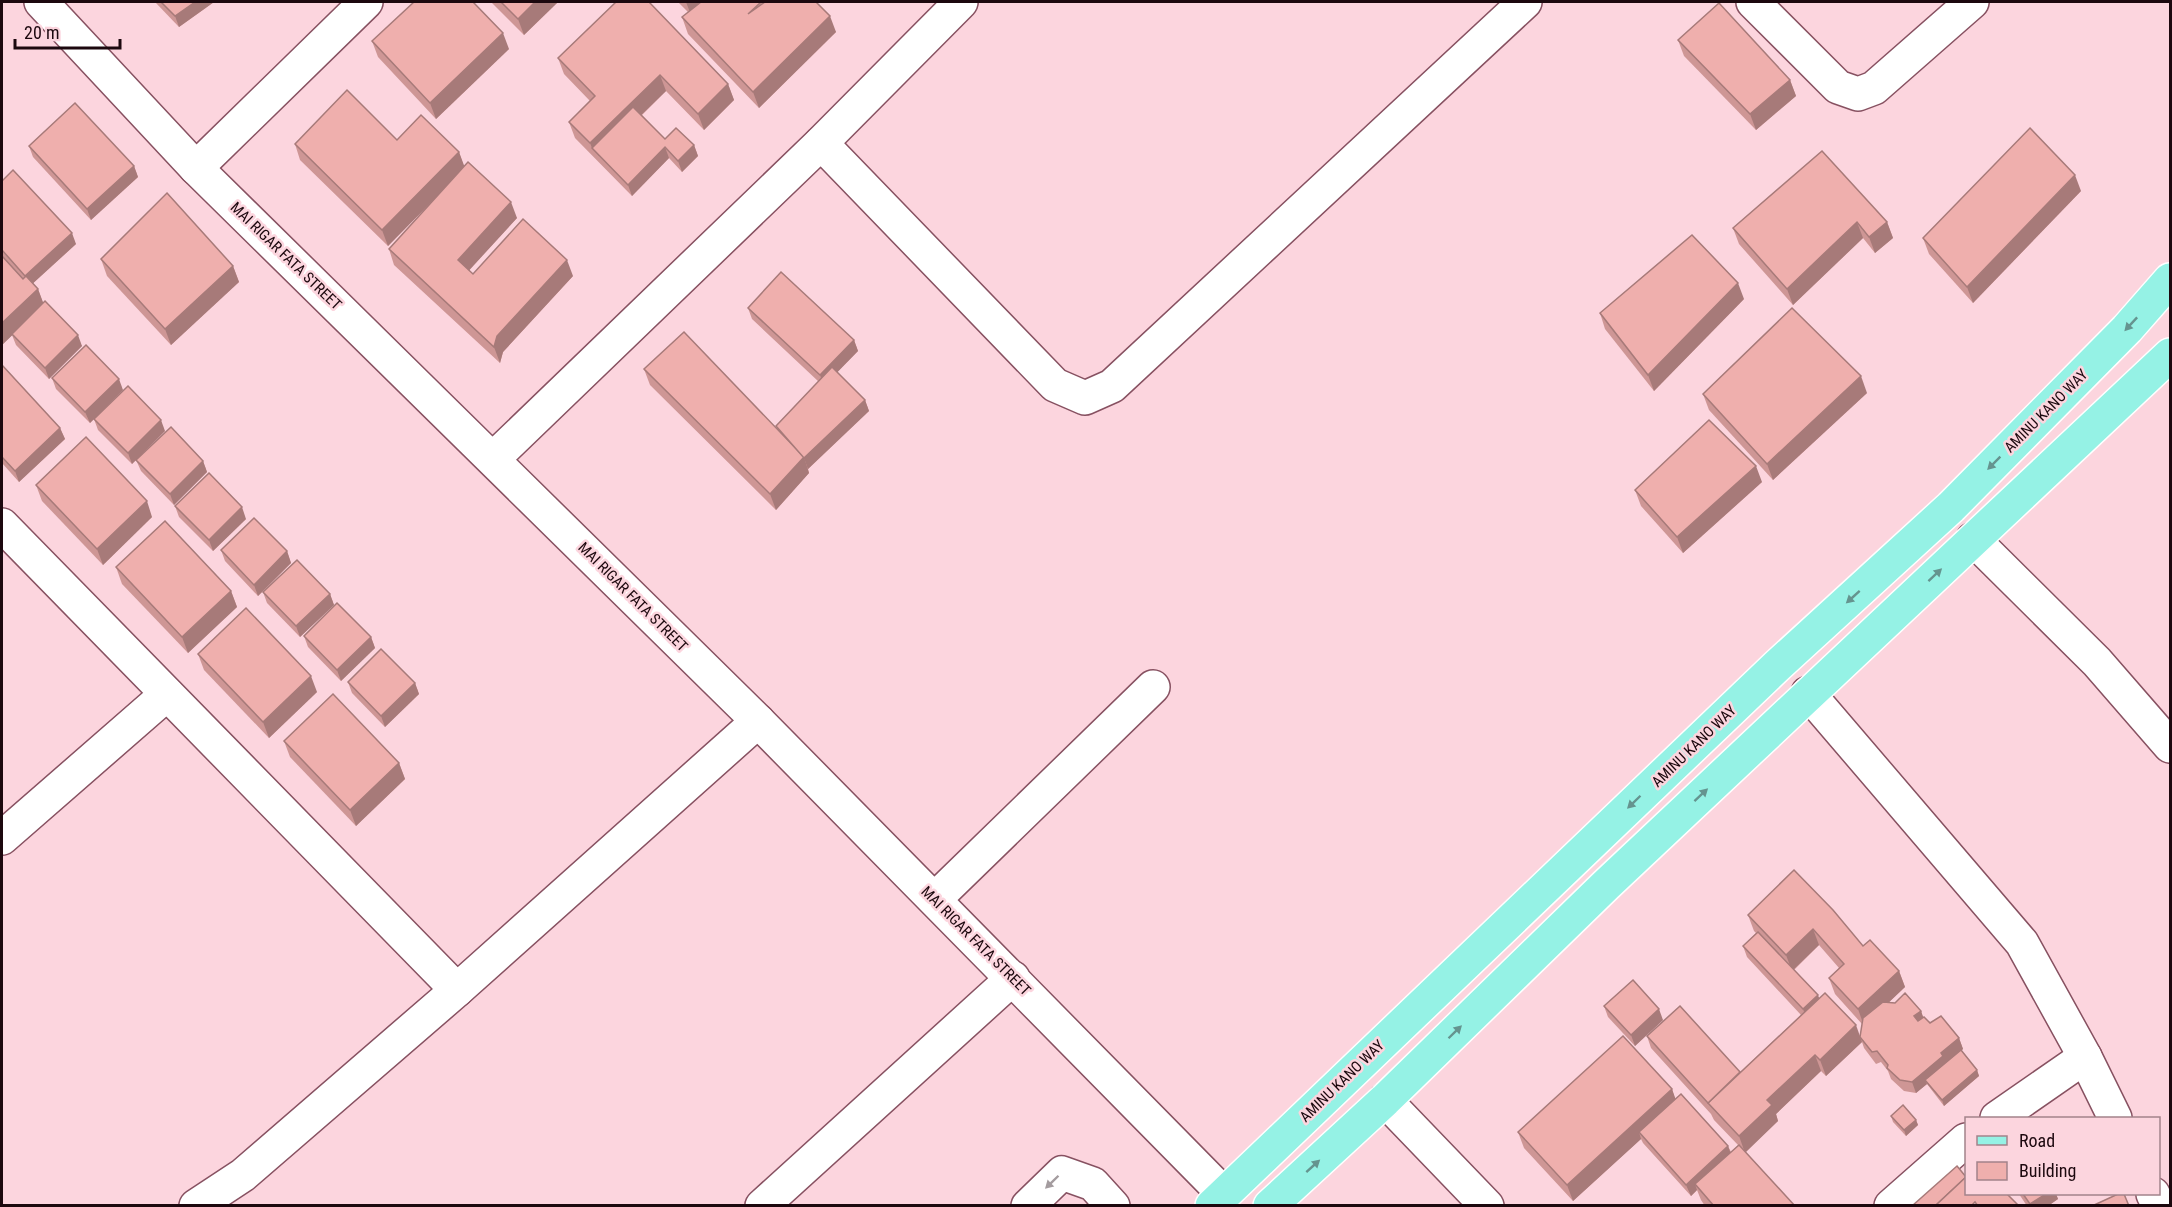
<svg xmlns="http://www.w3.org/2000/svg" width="2172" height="1207" font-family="'Roboto Condensed',sans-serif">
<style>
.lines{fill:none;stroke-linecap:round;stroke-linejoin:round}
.minor-casing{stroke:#875161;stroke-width:36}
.major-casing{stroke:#fff;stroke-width:36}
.minor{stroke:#fff;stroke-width:33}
.major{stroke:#95f2e5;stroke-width:33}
.wall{fill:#ce9695;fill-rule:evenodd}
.shaded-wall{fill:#a77a79}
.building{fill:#efafad;stroke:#a77a79;stroke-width:1.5}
.oneway{fill:#65948f}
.oneway2{fill:#a49c9f}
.labels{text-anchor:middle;stroke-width:5;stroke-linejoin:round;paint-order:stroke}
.street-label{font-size:15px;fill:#1c080e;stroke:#fcd5de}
</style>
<rect width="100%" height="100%" fill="#fcd5de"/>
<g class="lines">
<defs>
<g id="minor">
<polyline points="41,2 196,168 758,721 1224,1194"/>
<polyline points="1753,2 1838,87 1858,94 1874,88 1972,2"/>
<polyline points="821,143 1055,385 1085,398 1112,386 1525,2"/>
<polyline points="196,168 366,2"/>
<polyline points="493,459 821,143 961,2"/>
<polyline points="2,525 457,990"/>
<polyline points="1973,539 2097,662 2170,746"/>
<polyline points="1808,693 2022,943 2085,1057 2115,1118"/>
<polyline points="2,838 167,694"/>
<polyline points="935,899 1153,687"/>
<polyline points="1385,1100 1487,1206"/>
<polyline points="1997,1118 2085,1057"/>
<polyline points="2153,1194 2159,1206"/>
<polyline points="196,1206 243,1175 457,990 758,721"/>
<polyline points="762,1206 1013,978"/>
<polyline points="1028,1206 1062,1173 1093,1184 1113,1206"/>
<polyline points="1891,1206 1966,1140"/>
</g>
<g id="major">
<polyline points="1212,1206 1778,665 1951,507 2127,329 2170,280"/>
<polyline points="1270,1206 1385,1100 1606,885 2170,355"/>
</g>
</defs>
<use href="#minor" class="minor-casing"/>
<use href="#major" class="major-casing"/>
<use href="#minor" class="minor"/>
<use href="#major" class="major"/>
</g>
<g class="wall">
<polygon points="155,2 214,2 179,27"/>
<polygon points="491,2 558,2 524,35"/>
<polygon points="678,2 816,2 836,32 759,108 688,34 682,17 688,12"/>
<polygon points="1678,40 1790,80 1796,96 1756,130 1684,56"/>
<polygon points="372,41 509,49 436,119 378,57"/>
<polygon points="558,58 728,84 734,100 704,130 666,91 642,115 665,139 694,145 698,156 682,172 669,158 632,196 575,138 569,122 590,101 564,74"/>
<polygon points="397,140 459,152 464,167 517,218 469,270 473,274 573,276 503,352 500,363 394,265 389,249 441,192 388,246 300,160 295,144"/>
<polygon points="29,146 134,166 138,177 91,220 33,157"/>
<polygon points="2,181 76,244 33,283 38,289 43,303 82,346 49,379 16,345 12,335 2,345"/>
<polygon points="2081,191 1973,303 1929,254 1923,238"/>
<polygon points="1887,222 1893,238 1875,253 1863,238 1793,305 1739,244 1733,228"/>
<polygon points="101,259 233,266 239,282 171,345 107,276"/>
<polygon points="1744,299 1654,391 1605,329 1600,313"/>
<polygon points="748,308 854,340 858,351 837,372 865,400 869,411 808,469 809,473 776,510 650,385 644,369 778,430 776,426 819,382 752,319"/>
<polygon points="2,366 60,428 65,439 19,482 2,463"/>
<polygon points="52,378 123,390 90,423 56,389"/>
<polygon points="1867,393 1773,480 1709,410 1703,394"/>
<polygon points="94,419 165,431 132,464 98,430"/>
<polygon points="136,460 203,461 207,472 174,505 141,471"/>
<polygon points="1762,482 1683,553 1641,506 1635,490"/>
<polygon points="36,485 152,517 103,565 42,501"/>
<polygon points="175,506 246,519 213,551 179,517"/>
<polygon points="221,550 287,551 291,563 258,596 225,561"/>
<polygon points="116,567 231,591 237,607 188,653 122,584"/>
<polygon points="263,592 330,594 334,605 300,637 267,603"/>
<polygon points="304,636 371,637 375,648 341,681 308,647"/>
<polygon points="198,654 317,692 269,738 204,670"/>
<polygon points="348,682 415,683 419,694 385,727 352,693"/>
<polygon points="284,741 399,763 405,779 356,826 290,757"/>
<path d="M1794,870L1863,946L1899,971L1905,987L1889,1002L1921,1011L1923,1018L1959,1038L1963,1049L1961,1051L1977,1070L1979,1076L1944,1106L1927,1084L1916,1093L1904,1091L1891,1079L1888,1071L1881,1062L1876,1064L1864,1048L1862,1042L1826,1076L1821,1071L1776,1114L1778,1121L1745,1152L1795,1206H1705L1701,1200L1697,1190L1691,1196L1643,1143L1641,1139L1573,1201L1524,1148L1518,1132L1672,1089L1675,1099L1728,1146L1731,1152L1738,1145L1714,1120L1711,1114L1651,1048L1647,1036L1740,1072L1801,1015L1747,957L1743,946L1756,933L1754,931L1748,915ZM1819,945L1839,968L1829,978L1835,994L1862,1024L1860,1036L1819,998L1794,970Z"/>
<polygon points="1604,1006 1663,1020 1635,1046 1608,1017"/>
<polygon points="1891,1116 1916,1120 1918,1125 1906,1136 1893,1122"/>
<polygon points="2019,1194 2056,1194 2058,1199 2048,1206 2027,1206"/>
</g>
<g class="shaded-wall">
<polygon points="195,2 214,2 179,27 175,16"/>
<polygon points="535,2 558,2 524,35 518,19"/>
<polygon points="686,2 706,2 691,15"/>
<polygon points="830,16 836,32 759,108 753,92"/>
<polygon points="503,33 509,49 436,119 430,103"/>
<polygon points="660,75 666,91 599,156 592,148 590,143"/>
<polygon points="1790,80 1796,96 1756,130 1750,114"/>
<polygon points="728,84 734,100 704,130 698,114"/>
<polygon points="694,145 698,156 682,172 678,161"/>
<polygon points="665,147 669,158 632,196 628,185"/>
<polygon points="459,152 465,168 388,246 382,230"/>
<polygon points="134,166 138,177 91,220 87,209"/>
<polygon points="2075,175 2081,191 1973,303 1967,287"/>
<polygon points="511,202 517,218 464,276 458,260"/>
<polygon points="1857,222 1863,238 1793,305 1787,289"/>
<polygon points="1887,222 1893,238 1875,253 1869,237"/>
<polygon points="72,233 76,244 29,287 25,276"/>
<polygon points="567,260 573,276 503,352 500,363 494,347 497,336"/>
<polygon points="233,266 239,282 171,345 165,329"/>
<polygon points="1738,283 1744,299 1654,391 1648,375"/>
<polygon points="38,289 44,305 2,345 2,323"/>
<polygon points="78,335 82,346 49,379 45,368"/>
<polygon points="854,340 858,351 824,386 820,375"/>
<polygon points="1861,376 1867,393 1773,480 1767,464"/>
<polygon points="119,379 123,390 90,423 85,412"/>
<polygon points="865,400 869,411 808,469 804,458"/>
<polygon points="161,420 165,431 132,464 128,453"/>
<polygon points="60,428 65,439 19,482 15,471"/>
<polygon points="804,457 809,473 776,510 770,494"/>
<polygon points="203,461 207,472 174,505 170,494"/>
<polygon points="1756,466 1762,482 1683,553 1677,537"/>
<polygon points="147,501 152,517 103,565 97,549"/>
<polygon points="242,507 246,519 213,551 209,540"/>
<polygon points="287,551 291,563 258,596 254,585"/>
<polygon points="231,591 237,607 188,653 182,637"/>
<polygon points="330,594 334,605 300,637 296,626"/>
<polygon points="371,637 375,648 341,681 337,670"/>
<polygon points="311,676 317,692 269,738 263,722"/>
<polygon points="415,683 419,694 385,727 381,716"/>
<polygon points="399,763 405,779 356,826 350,810"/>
<polygon points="1813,929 1819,945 1792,971 1786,955"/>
<polygon points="1899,971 1905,987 1864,1026 1858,1009"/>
<polygon points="1818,995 1822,1006 1807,1020 1803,1009"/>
<polygon points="1659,1009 1663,1020 1635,1046 1631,1035"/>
<polygon points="1921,1011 1925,1022 1918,1027 1914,1016"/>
<polygon points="1856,1025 1862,1042 1826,1076 1820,1060"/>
<polygon points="1959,1038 1963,1049 1925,1080 1927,1084 1916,1093 1912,1082 1941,1053"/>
<polygon points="1815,1055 1821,1071 1776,1114 1778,1121 1745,1153 1739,1136 1767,1100"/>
<polygon points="1977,1070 1979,1076 1944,1106 1942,1100"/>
<polygon points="1672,1089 1678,1106 1639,1132 1641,1139 1573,1201 1567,1185"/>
<polygon points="1916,1120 1918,1125 1906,1136 1904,1130"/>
<polygon points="1728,1146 1732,1157 1695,1184 1697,1190 1691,1196 1686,1185"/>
<polygon points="2046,1194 2056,1194 2058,1199 2048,1206 2030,1206 2030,1204"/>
</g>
<g class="building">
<polygon points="161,2 195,2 175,16"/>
<polygon points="414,2 473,2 503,33 430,103 372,41"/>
<polygon points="501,2 535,2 518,19"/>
<polygon points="616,2 649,2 728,84 698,114 660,75 590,143 569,122 595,96 558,58"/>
<polygon points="701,2 761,2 748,14 765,2 816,2 830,16 753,92 682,17"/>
<polygon points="1719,3 1790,80 1750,114 1678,40"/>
<polygon points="347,90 397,140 421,115 459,152 382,230 295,144"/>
<polygon points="75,103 134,166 87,209 29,146"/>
<polygon points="633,107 665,139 676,128 694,145 678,161 665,147 628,185 592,148"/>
<polygon points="2030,128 2075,175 1967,287 1923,238"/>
<polygon points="1822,151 1887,222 1869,237 1857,222 1787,289 1733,228"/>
<polygon points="468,162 511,202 458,260 473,274 523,219 567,260 497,336 494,347 389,249"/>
<polygon points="13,170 72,233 25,276 2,250 2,181"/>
<polygon points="167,193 233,266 165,329 101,259"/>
<polygon points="1692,235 1738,283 1648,375 1600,313"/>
<polygon points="2,256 23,279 26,276 38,289 2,323"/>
<polygon points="781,272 854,340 820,375 748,308"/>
<polygon points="45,301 78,335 45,368 12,334"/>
<polygon points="1792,308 1861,376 1767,464 1703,394"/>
<polygon points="684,332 804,457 770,494 644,369"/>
<polygon points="86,345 119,379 85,412 52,378"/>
<polygon points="2,365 60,428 15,471 2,457"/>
<polygon points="832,367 865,400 804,458 776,426"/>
<polygon points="128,386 161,420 128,453 94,419"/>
<polygon points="1709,420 1756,466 1677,537 1635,490"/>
<polygon points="171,427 203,461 170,494 136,460"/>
<polygon points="86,437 147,501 97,549 36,485"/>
<polygon points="209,473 242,507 209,540 175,506"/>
<polygon points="254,518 287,551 254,585 221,550"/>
<polygon points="165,521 231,591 182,637 116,567"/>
<polygon points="297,560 330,594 296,626 263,592"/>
<polygon points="337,603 371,637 337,670 304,636"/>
<polygon points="246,608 311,676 263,722 198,654"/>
<polygon points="381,649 415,683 381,716 348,682"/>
<polygon points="333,694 399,763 350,810 284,741"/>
<polygon points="1794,870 1833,910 1863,946 1870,940 1899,971 1858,1009 1829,978 1844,964 1813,929 1786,955 1748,915"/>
<polygon points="1758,932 1818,995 1803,1009 1743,946"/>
<polygon points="1633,980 1659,1009 1631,1035 1604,1006"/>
<polygon points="1825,993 1856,1025 1820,1060 1815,1055 1767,1100 1772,1105 1739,1136 1708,1103"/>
<polygon points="1905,993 1921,1011 1914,1016 1918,1021 1924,1017 1930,1023 1941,1016 1959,1038 1941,1053 1943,1056 1912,1082 1900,1080 1887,1068 1888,1065 1877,1051 1872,1052 1860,1037 1863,1018 1883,1002 1895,1003"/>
<polygon points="1680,1006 1740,1072 1708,1103 1647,1036"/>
<polygon points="1623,1036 1672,1089 1567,1185 1518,1132"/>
<polygon points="1961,1050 1977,1070 1942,1100 1925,1080"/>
<polygon points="1681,1094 1728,1146 1686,1185 1639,1132"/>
<polygon points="1903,1105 1916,1120 1904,1130 1891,1116"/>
<polygon points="1739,1145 1795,1206 1714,1206 1695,1184"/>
<polygon points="1957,1166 1966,1177 1935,1206 1912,1206"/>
<polygon points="1966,1177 1966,1194 2007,1194 2019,1206 1978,1206 1975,1202 1971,1206 1935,1206"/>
<polygon points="2023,1194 2046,1194 2030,1204"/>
<polygon points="2118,1194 2124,1194 2129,1206 2092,1206"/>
</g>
<defs><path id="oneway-solid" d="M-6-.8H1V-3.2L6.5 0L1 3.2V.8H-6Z" transform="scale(1.5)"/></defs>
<g class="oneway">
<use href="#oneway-solid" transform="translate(2131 324) rotate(133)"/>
<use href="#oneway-solid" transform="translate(1994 463) rotate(135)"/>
<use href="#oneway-solid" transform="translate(1935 575) rotate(-43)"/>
<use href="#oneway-solid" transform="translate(1853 597) rotate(138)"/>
<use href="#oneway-solid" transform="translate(1701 795) rotate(-43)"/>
<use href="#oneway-solid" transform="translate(1634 802) rotate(136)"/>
<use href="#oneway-solid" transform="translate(1455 1032) rotate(-44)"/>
<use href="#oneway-solid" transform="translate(1313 1166) rotate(-42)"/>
</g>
<use class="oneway2" href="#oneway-solid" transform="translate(1052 1182) rotate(136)"/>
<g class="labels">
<g class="street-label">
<text transform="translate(286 256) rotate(44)" y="5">MAI RIGAR FATA STREET</text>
<text transform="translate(2046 411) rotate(-45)" y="5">AMINU KANO WAY</text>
<text transform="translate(633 597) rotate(45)" y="5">MAI RIGAR FATA STREET</text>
<text transform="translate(1694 746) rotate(-44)" y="5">AMINU KANO WAY</text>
<text transform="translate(976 941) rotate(45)" y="5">MAI RIGAR FATA STREET</text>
<text transform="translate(1342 1081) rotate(-44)" y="5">AMINU KANO WAY</text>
</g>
</g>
<rect width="2172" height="1207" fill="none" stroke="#1c080e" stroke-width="6"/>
<rect x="1965" y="1117" width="195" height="78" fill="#fcd5de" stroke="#a2838b" stroke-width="1.5"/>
<rect x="1977" y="1136" width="30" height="9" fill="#95f2e5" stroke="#a2838b" stroke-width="1.5"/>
<text x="2019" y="1147" font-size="18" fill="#1c080e">Road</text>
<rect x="1977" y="1162" width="30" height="18" fill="#efafad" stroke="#a2838b" stroke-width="1.5"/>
<text x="2019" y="1177" font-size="18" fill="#1c080e">Building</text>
<path d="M15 39v9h105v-9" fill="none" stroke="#1c080e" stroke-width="3"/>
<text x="24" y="39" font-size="18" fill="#1c080e" stroke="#fcd5de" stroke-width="4.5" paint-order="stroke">20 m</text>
</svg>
